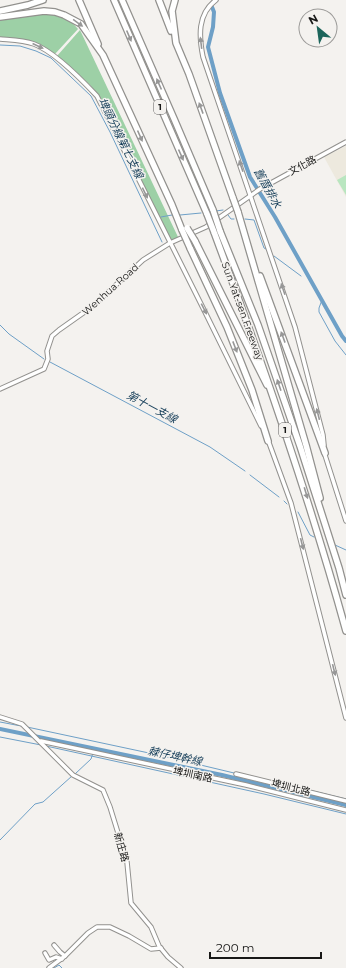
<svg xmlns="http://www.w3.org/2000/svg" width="346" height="968" font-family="Montserrat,'Noto Sans TC',sans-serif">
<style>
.built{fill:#ede9de}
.green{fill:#b9e6c0}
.forest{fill:#9dd0a6}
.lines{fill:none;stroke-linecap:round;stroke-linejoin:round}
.stream{stroke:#6ea0c7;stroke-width:1}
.canal{stroke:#6ea0c7;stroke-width:4}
.minor-casing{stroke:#92918e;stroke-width:5.5}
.highway-casing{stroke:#92918e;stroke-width:8}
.minor{stroke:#fff;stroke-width:3.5}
.highway{stroke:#fff;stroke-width:5.5}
.highway-bridge-casing{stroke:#92918e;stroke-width:8;stroke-linecap:butt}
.highway-bridge{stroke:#fff;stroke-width:5.5}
.oneway{fill:#979797}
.labels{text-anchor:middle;stroke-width:3;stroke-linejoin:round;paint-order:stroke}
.shield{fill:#f4f2ef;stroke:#5a5958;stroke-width:1}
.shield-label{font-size:9px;font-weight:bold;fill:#181817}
.street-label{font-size:10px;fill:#181817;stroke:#f4f2ef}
.water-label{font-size:11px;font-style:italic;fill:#173f5a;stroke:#f4f2ef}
</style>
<rect width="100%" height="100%" fill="#f4f2ef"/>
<polygon class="built" points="346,146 346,197 324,157"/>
<polygon class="green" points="346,175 346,195 337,180"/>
<g class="forest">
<path d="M42,14C56,15 69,17 78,29L55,54C37,42 21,38 0,37V19Z"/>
<polygon points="80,30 178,237 171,241 135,169 111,116 101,100 90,85 57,56"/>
</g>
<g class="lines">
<g class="stream">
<polyline points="0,45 20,46 36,51 51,58 91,96 110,132 162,242"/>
<polyline points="216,211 223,210"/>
<polyline points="180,215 201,213"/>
<polyline points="228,215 231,219 234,219"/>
<polyline points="161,217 172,215"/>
<polyline points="245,219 254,220 264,248 266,249"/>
<polyline points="274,256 301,276"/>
<polyline points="310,281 313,283"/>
<polyline points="322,300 319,308 319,312 335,341 346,355"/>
<polyline points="0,325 9,334 44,359"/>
<polyline points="50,362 210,447 245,471"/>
<polyline points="250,475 279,497"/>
<polyline points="284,501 287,504"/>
<polyline points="298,512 310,535 314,537"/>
<polyline points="335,545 346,550"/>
<polyline points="0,722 21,726"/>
<polyline points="27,727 163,756 234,773"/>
<polyline points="0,737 41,745"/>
<polyline points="46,746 264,794 346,814"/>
<polyline points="75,774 91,759 93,753"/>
<polyline points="313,791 346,799"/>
<polyline points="0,840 35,804 43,802 72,776"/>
<polyline points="54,968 59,965 62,968"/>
</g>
<g class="canal">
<polyline points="212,7 214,12 213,27 208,47 220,93 250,177 275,217 342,336 346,341"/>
<polyline points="0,729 222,775 346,805"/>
</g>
<defs>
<g id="minor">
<path d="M216,0C197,14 199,37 203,57L295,327L323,435L324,445"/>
<path d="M0,39C12,40 23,40 34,44C55,52 82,80 97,96L205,312L261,426"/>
<polyline points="0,389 44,369 48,359 47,351 52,336 59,330 93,306 143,260 170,243 206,227 260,189 346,142"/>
<polyline points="268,440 291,503 346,718"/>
<polyline points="324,452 346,521"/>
<polyline points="0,717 22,724 73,775 103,790 110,807 127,862 131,903 151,927 159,946 168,957 181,968"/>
<polyline points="41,741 246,785 346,810"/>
<polyline points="236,774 346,801"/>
<polyline points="54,945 60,952 65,956"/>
<polyline points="45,953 49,960 56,957 62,959"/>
<polyline points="49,968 65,956 88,933 97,927 110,927 129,936 151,949 161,948"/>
</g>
<g id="highway">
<polyline points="79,0 98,44"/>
<polyline points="114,0 207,214"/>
<polyline points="122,0 175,121 213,210"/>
<polyline points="159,0 171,31"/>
<polyline points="175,0 172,11 176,43 189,74 233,198"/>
<polyline points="0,11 28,5 43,0"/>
<polyline points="0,17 44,11 55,12 64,15 81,24 103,55 172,205 182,230"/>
<polyline points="238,212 306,445 320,498"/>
<polyline points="220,231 258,325 300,446 339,568 346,595"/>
<path d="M214,232C263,364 309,496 346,631"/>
<polyline points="195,241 267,385"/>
<polyline points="190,248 227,327 252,390 268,441"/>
<polyline points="260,276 325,453"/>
</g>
</defs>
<use href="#minor" class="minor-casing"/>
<use href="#highway" class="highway-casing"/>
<use href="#minor" class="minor"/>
<use href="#highway" class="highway"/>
<defs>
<g id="highway-bridge">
<polyline points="233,198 238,212"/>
<polyline points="213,210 220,231"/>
<polyline points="207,214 214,232"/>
<polyline points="187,228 195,241"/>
<polyline points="182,230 190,248"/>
</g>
</defs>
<use href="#highway-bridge" class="highway-bridge-casing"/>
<use href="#highway-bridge" class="highway-bridge"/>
</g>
<defs><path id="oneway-solid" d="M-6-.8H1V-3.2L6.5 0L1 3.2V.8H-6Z"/></defs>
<g class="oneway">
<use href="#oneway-solid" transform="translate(78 23) rotate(36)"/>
<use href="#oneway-solid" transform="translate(129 36) rotate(67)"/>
<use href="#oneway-solid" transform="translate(201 43) rotate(-97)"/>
<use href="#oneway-solid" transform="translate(38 46) rotate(25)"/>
<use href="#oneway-solid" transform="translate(159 84) rotate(-114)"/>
<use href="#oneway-solid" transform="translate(201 108) rotate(-110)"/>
<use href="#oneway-solid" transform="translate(140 136) rotate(66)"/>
<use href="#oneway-solid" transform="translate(181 155) rotate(66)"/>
<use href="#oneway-solid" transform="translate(241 166) rotate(-109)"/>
<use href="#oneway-solid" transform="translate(145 193) rotate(64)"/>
<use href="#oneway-solid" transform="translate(283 289) rotate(-109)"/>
<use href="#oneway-solid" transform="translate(204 309) rotate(63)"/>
<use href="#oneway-solid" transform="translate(283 337) rotate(-110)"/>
<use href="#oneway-solid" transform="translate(235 347) rotate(69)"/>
<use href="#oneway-solid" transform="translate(279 385) rotate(-109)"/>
<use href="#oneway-solid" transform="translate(318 414) rotate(-104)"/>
<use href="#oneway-solid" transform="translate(306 493) rotate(73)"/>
<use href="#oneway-solid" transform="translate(302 544) rotate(76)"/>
<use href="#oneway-solid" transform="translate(334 670) rotate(76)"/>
</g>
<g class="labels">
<g class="shield">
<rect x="154" y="100" width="12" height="14" rx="3"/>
<rect x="279" y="423" width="12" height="14" rx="3"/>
</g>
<g class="shield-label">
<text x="160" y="110">1</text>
<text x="285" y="433">1</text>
</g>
<g class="street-label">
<text transform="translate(302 165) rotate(-28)" y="4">文化路</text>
<text transform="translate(110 289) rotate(-42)" y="4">Wenhua Road</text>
<text transform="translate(243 311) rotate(70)" y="4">Sun Yat-sen Freeway</text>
<text transform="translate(193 774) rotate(12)" y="4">埤圳南路</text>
<text transform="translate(291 787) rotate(14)" y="4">埤圳北路</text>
<text transform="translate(122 847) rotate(74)" y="4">新庄路</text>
</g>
<g class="water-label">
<text transform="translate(121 138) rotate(64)" y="4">埤頭分線第七支線</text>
<text transform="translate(268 188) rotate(61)" y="4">舊厝排水</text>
<text transform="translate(152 407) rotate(28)" y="4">第十一支線</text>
<text transform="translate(175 756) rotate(12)" y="4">棘仔埤幹線</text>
</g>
</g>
<g transform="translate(318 28) rotate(331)"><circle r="19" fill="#f4f2ef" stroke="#9c9b99"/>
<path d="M0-3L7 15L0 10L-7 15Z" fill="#1c655b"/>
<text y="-6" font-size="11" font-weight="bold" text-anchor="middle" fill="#181817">N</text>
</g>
<path d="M210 952v6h111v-6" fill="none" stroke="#181817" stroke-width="2"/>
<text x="216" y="952" font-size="12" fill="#181817" stroke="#f4f2ef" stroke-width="3" paint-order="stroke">200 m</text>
</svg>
